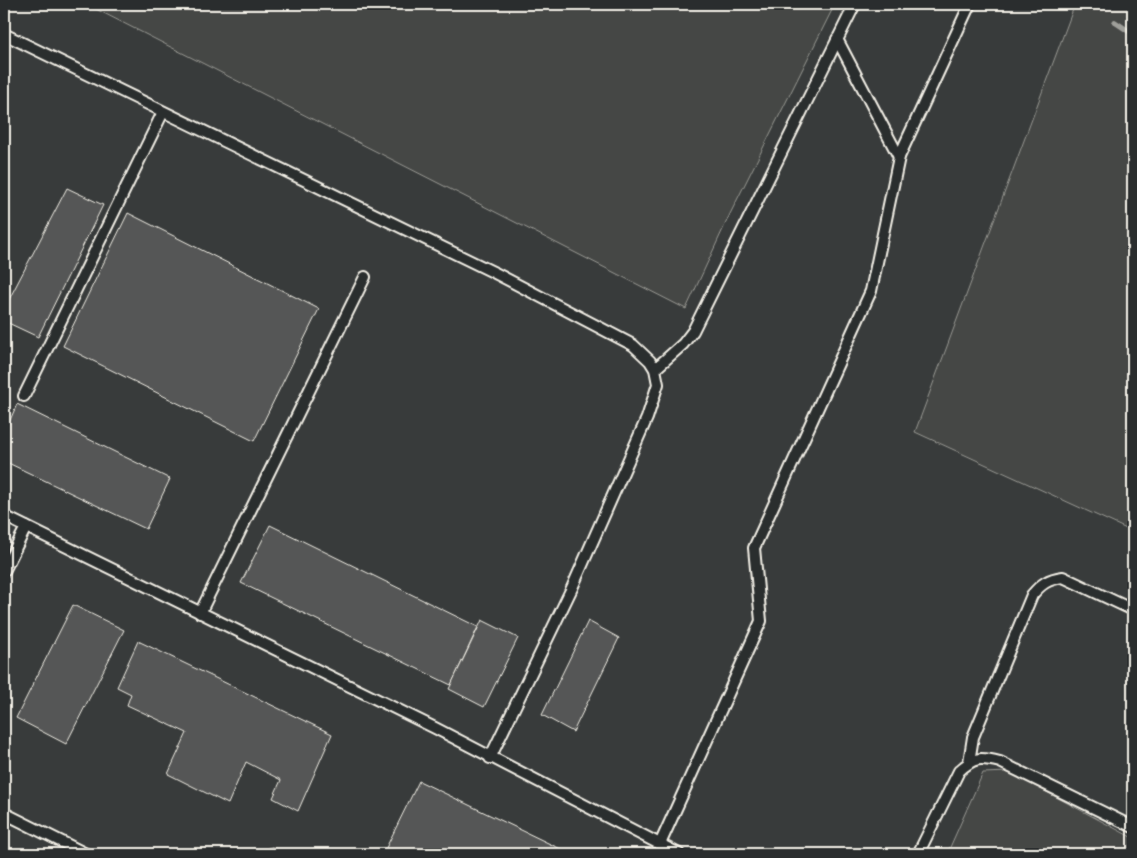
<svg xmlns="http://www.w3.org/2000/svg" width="1137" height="858" font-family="'Architects Daughter',sans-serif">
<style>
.built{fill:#373a3a}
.green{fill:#444645;stroke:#9c9c96}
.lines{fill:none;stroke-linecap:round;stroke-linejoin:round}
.stream{stroke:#9f9f9a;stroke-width:5.5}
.building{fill:#555756;stroke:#f4f1e8}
.lane-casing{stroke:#f4f1e8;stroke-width:14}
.lane{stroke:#2a2d2e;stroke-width:10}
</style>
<rect width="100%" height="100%" fill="#2a2d2e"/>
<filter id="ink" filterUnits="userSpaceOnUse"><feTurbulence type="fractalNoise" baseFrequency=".02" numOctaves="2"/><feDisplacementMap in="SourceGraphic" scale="10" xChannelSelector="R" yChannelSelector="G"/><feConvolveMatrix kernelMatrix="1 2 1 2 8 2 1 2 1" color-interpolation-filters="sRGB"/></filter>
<g filter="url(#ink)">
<polygon class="built" points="4,4 86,4 686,308 730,214 835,4 1075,4 915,432 1133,532 1133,838 1009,772 983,773 947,854 4,854"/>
<g class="green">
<polygon points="86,4 835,4 730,214 686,309"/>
<polygon points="1075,4 1133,4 1133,532 915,432"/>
<polygon points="1009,772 1133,838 1133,854 947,854 983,773"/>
</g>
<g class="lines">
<polyline class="stream" points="1115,22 1133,34"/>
</g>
<g class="building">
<polygon points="67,188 103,205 38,337 4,321 4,309"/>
<polygon points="128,213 319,309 254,441 63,346"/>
<polygon points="17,404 170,479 146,529 4,461 4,434"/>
<polygon points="270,525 478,627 451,685 241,583"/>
<polygon points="73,605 124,630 66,744 16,718"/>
<polygon points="482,620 518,638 484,707 449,689"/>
<polygon points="588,621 619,638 573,732 542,715"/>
<polygon points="138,641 332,734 298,811 273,798 281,780 246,762 228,804 168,774 187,733 127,705 131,694 117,687"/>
<polygon points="419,781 571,854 383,854"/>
<polygon points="272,847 278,850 282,854 261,854 265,849"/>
</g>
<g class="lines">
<defs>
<g id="lane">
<polyline points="4,34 495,273 633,345 650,361 655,369 658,384 647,418 572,588 490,758"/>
<polyline points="837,39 899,157"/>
<polyline points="655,369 683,344 693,331 855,4"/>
<polyline points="24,396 163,112"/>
<polyline points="4,516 435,728 679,854"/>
<polyline points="4,571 26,527"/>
<polyline points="200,613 365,277"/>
<path d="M969,762L973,737L1032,595C1041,584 1048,579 1063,577L1133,610"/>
<polyline points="4,813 86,854"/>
<polyline points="660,844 761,621 754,548 871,291 899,157 970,4"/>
<path d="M918,854L959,771C974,757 980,757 1000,762L1133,827"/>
</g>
</defs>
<use href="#lane" class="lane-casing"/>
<use href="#lane" class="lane"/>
</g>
</g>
<rect width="1137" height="858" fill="none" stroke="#2a2d2e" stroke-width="20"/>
<rect x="10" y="10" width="1117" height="838" fill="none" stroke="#f4f1e8" stroke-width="2" filter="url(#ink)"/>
</svg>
